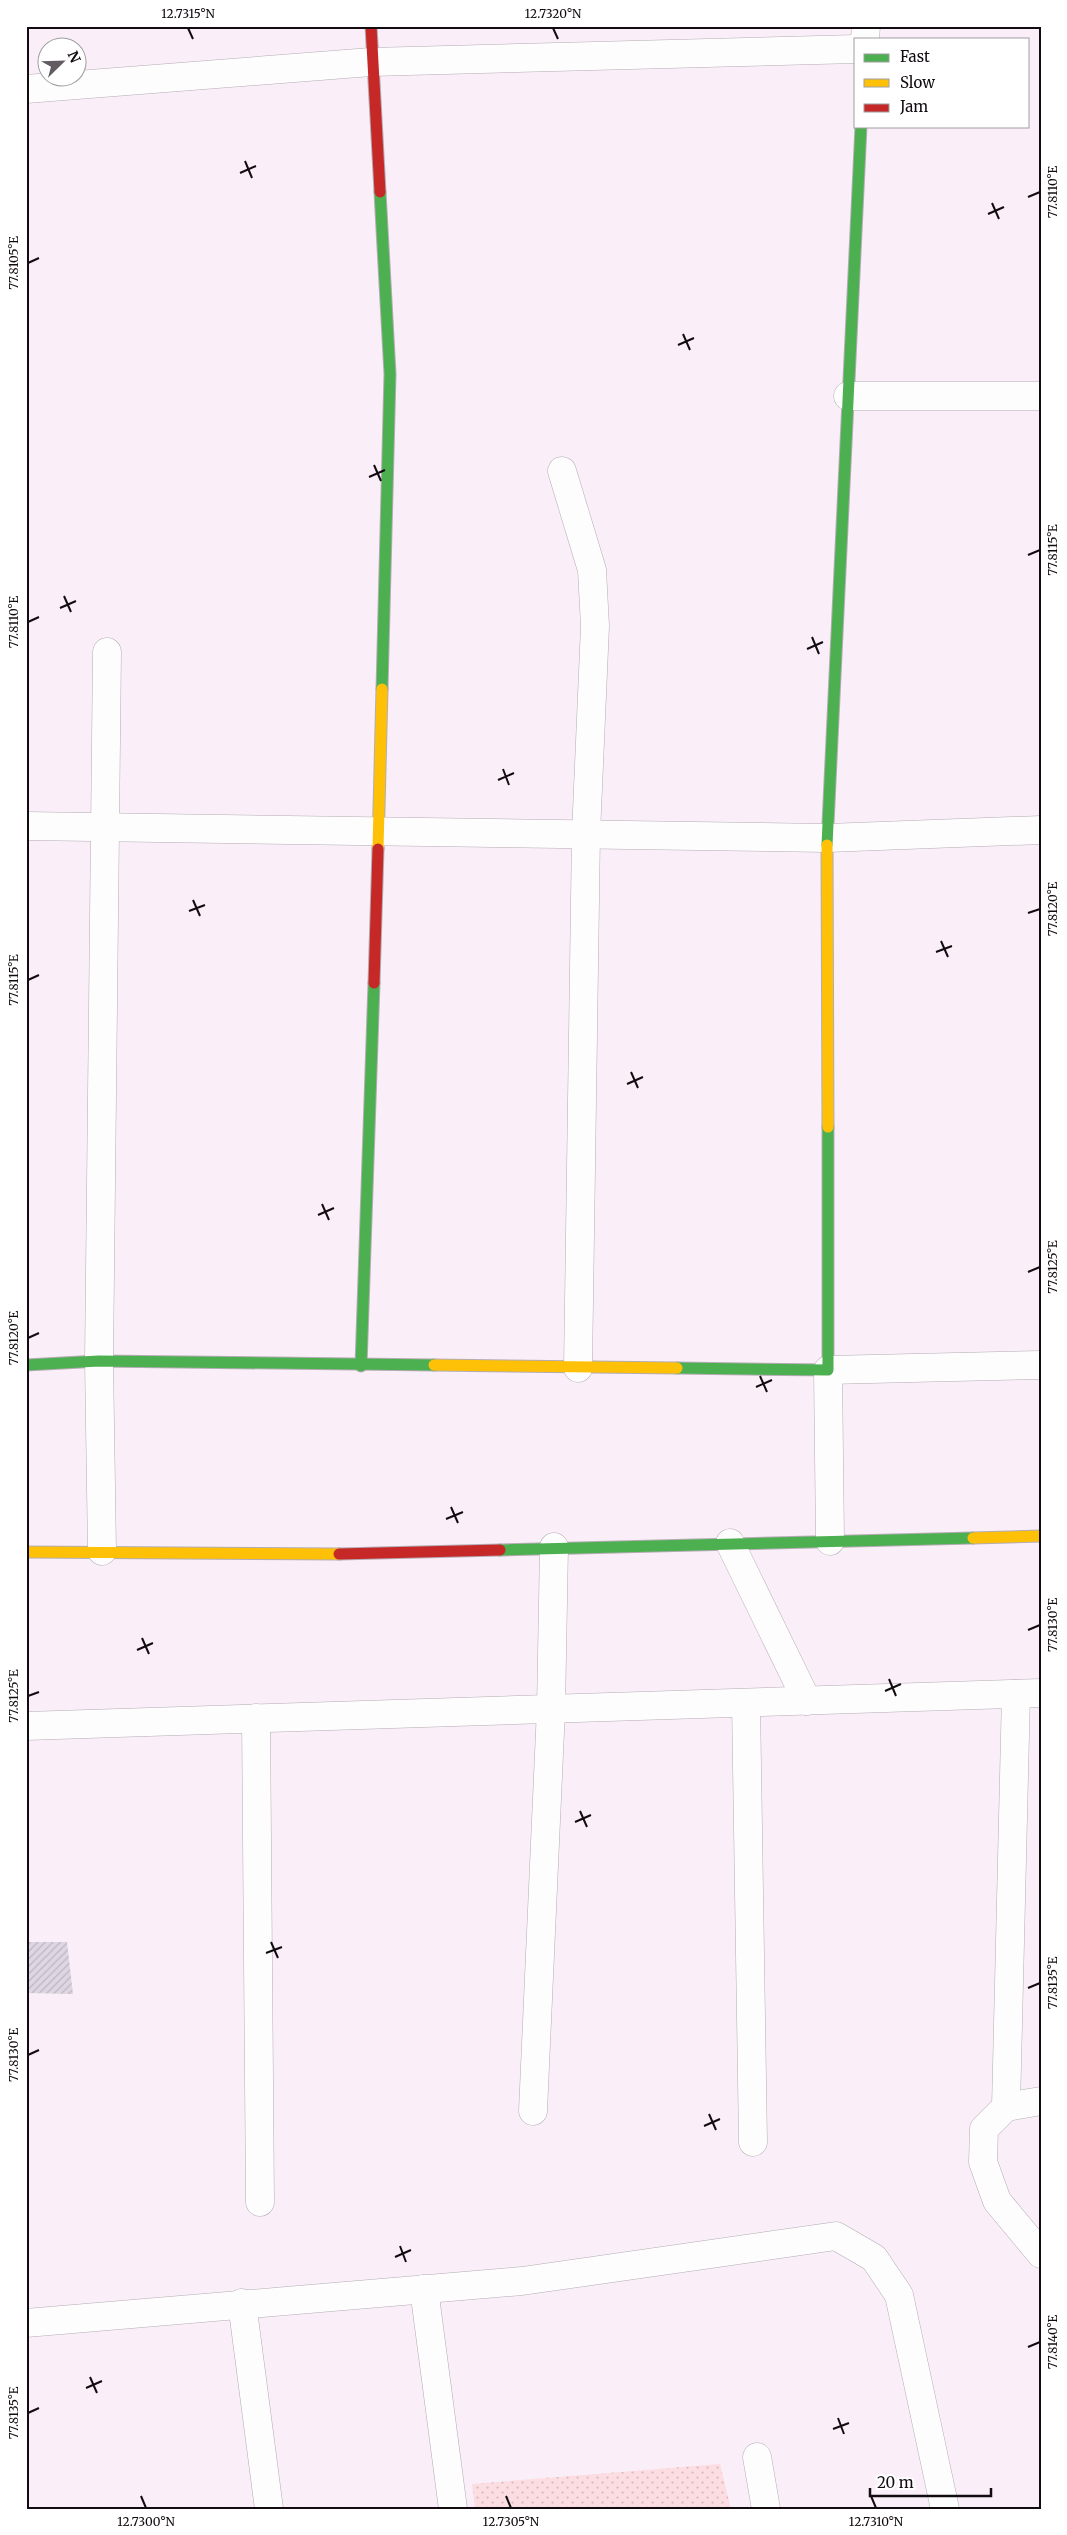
<svg xmlns="http://www.w3.org/2000/svg" width="1067" height="2535" font-family="Merriweather,serif">
<style>
.park{fill:url(#park-dots)}
.building{fill:url(#building-hatch)}
.lines{fill:none;stroke-linecap:round;stroke-linejoin:round}
.street-casing{stroke:#b4acb3;stroke-width:29}
.fast-casing{stroke:#b4acb3;stroke-width:13}
.slow-casing{stroke:#b4acb3;stroke-width:13}
.jam-casing{stroke:#b4acb3;stroke-width:13}
.street{stroke:#fefdfe;stroke-width:28}
.fast{stroke:#4caf50;stroke-width:11}
.slow{stroke:#ffc107;stroke-width:11}
.jam{stroke:#c62828;stroke-width:11}
.ticks{fill:none;stroke:#120c11;stroke-width:2}
.neatline{fill:none;stroke:#120c11;stroke-width:2}
.ticks-label{font-size:12px;text-anchor:middle;fill:#120c11}
</style>
<defs>
<pattern id="park-dots" width="8" height="8" patternUnits="userSpaceOnUse" patternTransform="scale(1.25)"><rect width="8" height="8" fill="#fcdde1"/><path d="M2 2h.1M6 6h.1" fill="none" stroke="#d7bcc0" stroke-width="1.8" stroke-linecap="round"/></pattern>
<pattern id="building-hatch" width="6" height="6" patternUnits="userSpaceOnUse" patternTransform="scale(1.25)"><rect width="6" height="6" fill="#ded6e2"/><path d="M-1 1l2-2M0 6l6-6M5 7l2-2" fill="none" stroke="#bdb6c1"/></pattern>
</defs>
<rect width="100%" height="100%" fill="#faeff8"/>
<polygon class="park" points="720,2464 731,2509 475,2509 472,2484"/>
<polygon class="building" points="26,1942 67,1942 73,1994 26,1993"/>
<g class="lines">
<defs>
<g id="street">
<polyline points="865,39 866,26"/>
<polyline points="26,89 371,62 856,49"/>
<polyline points="848,396 1041,396"/>
<polyline points="562,471 592,570 595,626 586,834 578,1368"/>
<polyline points="26,826 827,838 1041,830"/>
<polyline points="830,1541 828,1370 1041,1365"/>
<polyline points="730,1543 807,1701"/>
<polyline points="102,1551 99,1361 107,652"/>
<polyline points="746,1703 753,2142"/>
<polyline points="256,1718 260,2202"/>
<polyline points="26,1726 1041,1693"/>
<polyline points="1041,2101 1006,2107 984,2129 983,2162 997,2201 1041,2254"/>
<polyline points="1006,2107 1016,1694"/>
<polyline points="533,2111 551,1709 554,1547"/>
<polyline points="424,2289 453,2509"/>
<polyline points="242,2303 269,2509"/>
<polyline points="26,2323 522,2281 836,2236 874,2258 899,2295 945,2509"/>
<polyline points="757,2457 766,2509"/>
</g>
<g id="fast">
<polyline points="380,192 390,374 382,689"/>
<polyline points="827,845 861,126"/>
<polyline points="26,1365 99,1361 434,1365"/>
<polyline points="361,1366 374,983"/>
<polyline points="677,1368 828,1370 828,1127"/>
<polyline points="500,1550 973,1538"/>
</g>
<g id="slow">
<polyline points="827,845 828,1127"/>
<polyline points="378,849 382,689"/>
<polyline points="434,1365 677,1368"/>
<polyline points="973,1538 1041,1536"/>
<polyline points="26,1552 339,1554"/>
</g>
<g id="jam">
<polyline points="371,26 380,192"/>
<polyline points="374,983 378,849"/>
<polyline points="339,1554 500,1550"/>
</g>
</defs>
<use href="#street" class="street-casing"/>
<use href="#fast" class="fast-casing"/>
<use href="#slow" class="slow-casing"/>
<use href="#jam" class="jam-casing"/>
<use href="#street" class="street"/>
<use href="#fast" class="fast"/>
<use href="#slow" class="slow"/>
<use href="#jam" class="jam"/>
</g>
<path class="ticks" d="M188,28L193,39M553,28L558,39M245,161L252,178M240,173L256,166M1028,197L1040,192M992,203L999,219M988,214L1004,207M28,263L39,258M683,334L690,350M678,345L694,338M374,465L381,481M369,477L385,470M1028,555L1040,550M64,596L71,612M60,608L76,601M28,622L39,617M812,637L819,654M807,649L823,642M503,769L509,785M498,780L514,773M193,900L200,916M189,911L205,905M1028,913L1040,909M941,941L948,957M936,952L952,946M28,980L39,975M631,1072L638,1088M627,1084L643,1077M322,1204L329,1220M318,1215L334,1208M1028,1272L1040,1267M28,1338L39,1333M760,1376L767,1392M756,1387L772,1380M451,1507L458,1523M446,1519L463,1512M1028,1630L1040,1625M142,1638L149,1654M137,1650L153,1643M889,1679L896,1696M885,1691L901,1684M28,1696L39,1692M580,1811L587,1827M575,1822L591,1815M271,1942L278,1958M266,1953L282,1947M1028,1988L1040,1983M28,2055L39,2050M709,2114L716,2130M704,2126L720,2119M400,2246L406,2262M395,2257L411,2250M1028,2347L1040,2342M90,2377L97,2393M86,2388L102,2381M28,2413L39,2408M838,2418L844,2434M833,2429L849,2423M141,2496L146,2508M506,2496L511,2508M871,2496L876,2508"/>
<rect width="1067" height="2535" fill="none" stroke="#ffffff" stroke-width="55"/>
<rect x="854" y="38" width="175" height="90" fill="#ffffff" stroke="#a09ea0"/>
<rect x="864" y="54" width="25" height="8" fill="#4caf50" stroke="#a09ea0"/>
<text x="900" y="62" font-size="15" fill="#120c11">Fast</text>
<rect x="864" y="79" width="25" height="8" fill="#ffc107" stroke="#a09ea0"/>
<text x="900" y="88" font-size="15" fill="#120c11">Slow</text>
<rect x="864" y="104" width="25" height="8" fill="#c62828" stroke="#a09ea0"/>
<text x="900" y="112" font-size="15" fill="#120c11">Jam</text>
<g transform="translate(62 62) rotate(67)"><circle r="24" fill="#ffffff" stroke="#a09ea0"/>
<path d="M0-4L9 19L0 12L-9 19Z" fill="#635b62"/>
<text y="-8" font-size="14" font-weight="bold" text-anchor="middle" fill="#120c11">N</text>
</g>
<path d="M870 2488v8h121v-8" fill="none" stroke="#120c11" stroke-width="2.5"/>
<text x="877" y="2488" font-size="15" fill="#120c11" stroke="#ffffff" stroke-width="4" paint-order="stroke">20 m</text>
<rect x="28" y="28" width="1012" height="2480" class="neatline"/>
<g class="ticks-label">
<text x="188" y="18">12.7315°N</text>
<text x="553" y="18">12.7320°N</text>
<text transform="translate(1053 192) rotate(-90)" y="4">77.8110°E</text>
<text transform="translate(14 263) rotate(-90)" y="4">77.8105°E</text>
<text transform="translate(1053 550) rotate(-90)" y="4">77.8115°E</text>
<text transform="translate(14 622) rotate(-90)" y="4">77.8110°E</text>
<text transform="translate(1053 909) rotate(-90)" y="4">77.8120°E</text>
<text transform="translate(14 980) rotate(-90)" y="4">77.8115°E</text>
<text transform="translate(1053 1267) rotate(-90)" y="4">77.8125°E</text>
<text transform="translate(14 1338) rotate(-90)" y="4">77.8120°E</text>
<text transform="translate(1053 1625) rotate(-90)" y="4">77.8130°E</text>
<text transform="translate(14 1696) rotate(-90)" y="4">77.8125°E</text>
<text transform="translate(1053 1983) rotate(-90)" y="4">77.8135°E</text>
<text transform="translate(14 2055) rotate(-90)" y="4">77.8130°E</text>
<text transform="translate(1053 2342) rotate(-90)" y="4">77.8140°E</text>
<text transform="translate(14 2413) rotate(-90)" y="4">77.8135°E</text>
<text x="146" y="2526">12.7300°N</text>
<text x="511" y="2526">12.7305°N</text>
<text x="876" y="2526">12.7310°N</text>
</g>
</svg>
